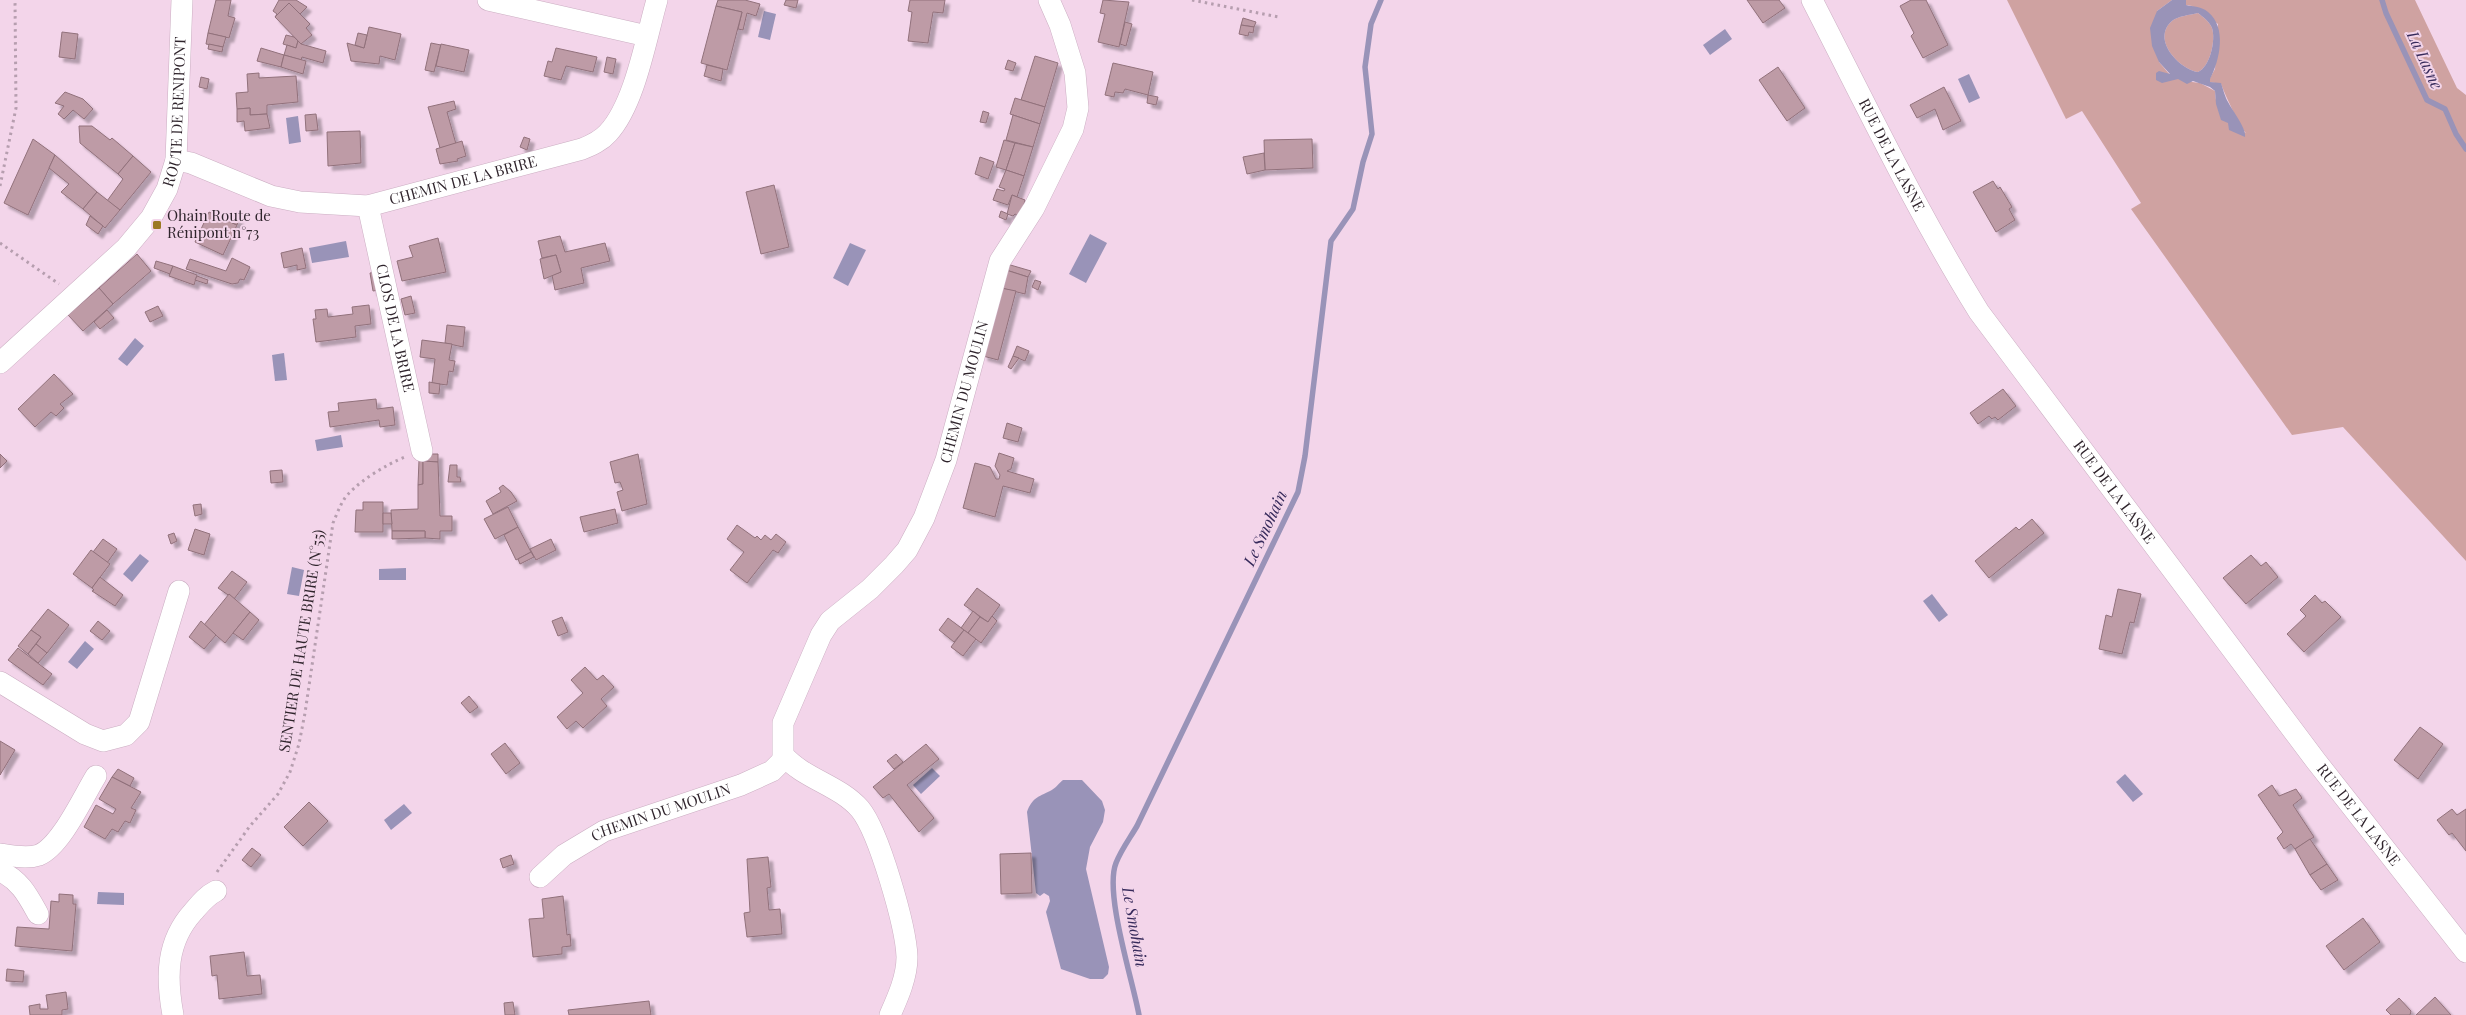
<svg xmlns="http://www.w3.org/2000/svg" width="2466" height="1015" font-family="'Playfair Display',serif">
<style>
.forest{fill:#cfa2a1}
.water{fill:#9993b8;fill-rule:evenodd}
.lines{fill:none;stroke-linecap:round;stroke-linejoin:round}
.stream{stroke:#9993b8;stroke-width:5.5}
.building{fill:#be9ba6;stroke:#91717b;filter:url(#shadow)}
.minor-casing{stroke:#cbaec2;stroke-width:22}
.path{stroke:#b69eaf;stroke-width:3;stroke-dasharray:2.5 4;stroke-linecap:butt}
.minor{stroke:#fff;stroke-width:21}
.poi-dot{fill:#9b7923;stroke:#f3d5ea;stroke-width:2}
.labels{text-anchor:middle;stroke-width:4;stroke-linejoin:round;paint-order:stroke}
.street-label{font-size:15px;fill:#2f242c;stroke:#f3d5ea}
.poi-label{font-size:15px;fill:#2f242c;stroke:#f3d5ea;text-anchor:start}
.water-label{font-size:16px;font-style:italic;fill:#362a5b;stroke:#f3d5ea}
</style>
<defs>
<filter id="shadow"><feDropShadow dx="4.5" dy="4.5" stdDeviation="1" flood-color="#0004"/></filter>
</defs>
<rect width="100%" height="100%" fill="#f3d5ea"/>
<g class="forest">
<path d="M2007,0H2172L2157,11L2159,62L2170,75L2184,81L2200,83L2215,91C2216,114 2226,123 2246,133C2239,126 2225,94 2221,84L2210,82V78L2215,69L2218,24L2192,6L2186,5V0H2415L2457,88L2466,95V561L2343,427L2292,435L2131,209L2141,203L2082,111L2066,119Z"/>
<path d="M2198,13C2204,18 2209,21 2212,28C2216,40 2210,67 2198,72C2179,69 2151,39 2172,21C2178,16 2190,15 2198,13Z"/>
</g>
<g class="water">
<path d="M2172,0H2186V5C2194,7 2201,6 2208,12C2227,27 2220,60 2210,79V82L2221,83C2223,89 2225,97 2228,102C2232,110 2247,129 2245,137L2229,130L2228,123L2221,120L2216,104L2215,91L2210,87L2193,81L2187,84L2178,79L2162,83L2156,80V73L2159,71L2170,74L2159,62L2152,46L2150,28L2157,11ZM2198,13C2204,18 2209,21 2212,28C2216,40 2210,67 2198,72C2179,69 2151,39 2172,21C2178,16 2190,15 2198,13Z"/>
<polygon points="764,11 776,14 770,40 758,37"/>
<polygon points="1725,29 1732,39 1710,55 1703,45"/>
<polygon points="1969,74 1980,98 1969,103 1958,79"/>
<polygon points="298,116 301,142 289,144 286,118"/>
<polygon points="1090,234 1107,243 1086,283 1069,274"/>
<polygon points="346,241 349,257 312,263 309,248"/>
<polygon points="850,243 866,250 848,286 833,278"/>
<polygon points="135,338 144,346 127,366 118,359"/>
<polygon points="284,353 287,380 275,381 272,355"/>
<polygon points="341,435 343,447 317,451 315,440"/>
<polygon points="140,554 149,561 132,582 123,574"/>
<polygon points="292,567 304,570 299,596 287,594"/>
<polygon points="406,568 406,580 379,580 379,569"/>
<polygon points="1932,594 1948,615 1939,622 1923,601"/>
<polygon points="85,641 94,649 77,669 68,662"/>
<polygon points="932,768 940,776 921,794 913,785"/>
<polygon points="2125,774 2143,794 2133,802 2116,782"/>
<path d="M1063,780H1082L1102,801L1105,810L1103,822L1090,847L1086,869L1109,967L1108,974L1103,979H1090L1061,969L1046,912L1050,901L1049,896L1044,893L1040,896L1036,893L1027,812C1032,798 1038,797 1050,791C1055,789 1059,783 1063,780Z"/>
<polygon points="404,804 412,813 391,830 384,820"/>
<polygon points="98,892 124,893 124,905 97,904"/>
</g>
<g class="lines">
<g class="stream">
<polyline points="2382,0 2386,13 2427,100 2445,109 2456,134 2466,149"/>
<path d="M1139,1015C1133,981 1104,893 1116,863C1121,850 1130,838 1137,826L1298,492L1305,456L1331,241L1353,209L1363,162L1372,134L1365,67L1371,24L1381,0"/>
</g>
</g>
<g class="building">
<polygon points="216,0 231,0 228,16 235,18 229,38 208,33"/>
<polygon points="279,0 296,0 307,7 300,14 289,3 275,17 277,14 273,11"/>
<polygon points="718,0 745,0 760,4 756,16 747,13 743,30 738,29 742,12 716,6"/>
<polygon points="786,0 798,0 796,8 784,5"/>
<polygon points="910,0 945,0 943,13 933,12 928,43 908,41 912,12 908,11"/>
<polygon points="1103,0 1129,2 1119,47 1098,42 1105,14 1100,13"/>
<polygon points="1747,0 1779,0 1785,8 1763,23"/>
<polygon points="1911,0 1926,0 1948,45 1923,58 1911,36 1914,33 1900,6"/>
<polygon points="289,3 310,24 306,28 312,35 301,44 275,17"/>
<polygon points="716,6 742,12 727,70 701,63"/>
<polygon points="1243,18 1256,22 1254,27 1241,25"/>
<polygon points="1125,22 1132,24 1126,46 1120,44"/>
<polygon points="1241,25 1254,27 1253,33 1249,32 1248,36 1239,34"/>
<polygon points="369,27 401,34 395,60 380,56 379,64 351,61 347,43 364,48"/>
<polygon points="62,32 78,34 75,59 59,57"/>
<polygon points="208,33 226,37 223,47 206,44"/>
<polygon points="358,33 367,35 364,48 355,45"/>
<polygon points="286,35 294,37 298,41 296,48 283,44"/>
<polygon points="298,41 301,44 326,51 323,63 302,57 301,60 284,55 287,45 296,48"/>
<polygon points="431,43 441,45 434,72 425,70"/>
<polygon points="209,44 223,47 222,52 208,49"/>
<polygon points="441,44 469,50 464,72 436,66"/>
<polygon points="261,48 284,55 281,67 257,61"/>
<polygon points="556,48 597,57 593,72 566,66 561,80 544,76 548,61 552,62"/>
<polygon points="284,55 306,61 303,74 281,67"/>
<polygon points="1035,56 1058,63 1045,107 1021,100"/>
<polygon points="607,57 616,59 613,74 604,72"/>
<polygon points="1008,60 1016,63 1013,71 1005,69"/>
<polygon points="1113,63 1153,72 1148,95 1125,89 1123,93 1115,92 1114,97 1105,95"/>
<polygon points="707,65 723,69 721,81 704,76"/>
<polygon points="1778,67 1805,108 1787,121 1759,80"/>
<polygon points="259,73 259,78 296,76 298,102 267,105 267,114 250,115 250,108 237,109 236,93 248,92 247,74"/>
<polygon points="201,77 209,79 207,89 199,87"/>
<polygon points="1944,87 1961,121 1943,130 1935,109 1917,118 1910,105"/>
<polygon points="65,92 83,99 93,109 84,119 73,110 64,119 58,114 64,106 55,103"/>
<polygon points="1148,95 1158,97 1156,105 1147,103"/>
<polygon points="1015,98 1045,107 1040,124 1010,114"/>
<polygon points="454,101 456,109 447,112 456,144 440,148 428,107"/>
<polygon points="250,108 250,115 267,114 270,128 245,131 244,121 237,122 237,109"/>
<polygon points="983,111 989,113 986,123 980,122"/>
<polygon points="316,114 318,130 306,131 305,115"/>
<polygon points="1013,115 1040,124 1033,147 1006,140"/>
<polygon points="79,126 92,126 110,140 112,138 133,156 118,174 80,143"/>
<polygon points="360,131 361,163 328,166 327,132"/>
<polygon points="524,137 530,139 527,150 520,147"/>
<polygon points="33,139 55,155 28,215 4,203"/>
<polygon points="1312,139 1313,168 1265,170 1264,140"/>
<polygon points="1004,140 1015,143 1006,170 996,167"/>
<polygon points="462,141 466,156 457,159 458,161 440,164 436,149"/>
<polygon points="1015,143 1033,147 1024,176 1006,170"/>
<polygon points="1264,153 1265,170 1247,174 1243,157"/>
<polygon points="55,155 97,192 83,209 61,192 69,184 49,168"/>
<polygon points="133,156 151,172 120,210 107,201 123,179 118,174"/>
<polygon points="980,157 994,162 988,179 975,174"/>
<polygon points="1006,170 1024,176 1017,197 1012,195 1008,205 993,200 997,189 1004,191 1005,189 999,187"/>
<polygon points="1993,181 1998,189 2000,187 2012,207 2009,209 2015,220 1996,232 1973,192"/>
<polygon points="774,185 789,247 761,254 746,192"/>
<polygon points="97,192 120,210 105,228 83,209"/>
<polygon points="1012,195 1025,200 1021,217 1015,214 1013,216 1007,214"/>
<polygon points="1001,211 1008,214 1006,220 999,217"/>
<polygon points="209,212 237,225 223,255 195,242"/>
<polygon points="222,213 239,220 237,225 219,217"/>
<polygon points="90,216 103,226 98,234 86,225"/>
<polygon points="560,236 565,252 605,243 610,261 581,268 584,283 555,290 552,275 561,272 556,255 542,258 538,241"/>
<polygon points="438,238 446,272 402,281 397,261 413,257 409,246"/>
<polygon points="302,248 306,268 297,270 297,265 284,268 281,253"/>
<polygon points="137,254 151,271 113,304 99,288"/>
<polygon points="556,255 561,272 544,279 540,259"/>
<polygon points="232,258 250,267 244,280 240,279 238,283 232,284 186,269 190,259 226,271"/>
<polygon points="156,261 173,266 170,274 154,268"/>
<polygon points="1007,264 1031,271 1028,277 1006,270"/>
<polygon points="173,266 197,275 194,285 169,276"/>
<polygon points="1006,270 1028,277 1025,294 1001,288"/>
<polygon points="381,271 385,289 373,291 370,273"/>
<polygon points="197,276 208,280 207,284 195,280"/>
<polygon points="1035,280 1041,282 1038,290 1032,287"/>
<polygon points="99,288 113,304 83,331 68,315"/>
<polygon points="1001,288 1016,291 998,360 983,356"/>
<polygon points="411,296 415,313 405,315 401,299"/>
<polygon points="369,305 371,324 355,326 356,337 316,342 313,319 316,319 315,310 327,309 328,317 353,314 352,307"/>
<polygon points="158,306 163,316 150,322 145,312"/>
<polygon points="107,310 114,318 100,329 94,322"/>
<polygon points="447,325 465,327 463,347 445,343"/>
<polygon points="422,340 452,344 449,360 455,361 453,372 449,371 447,385 432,383 435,359 420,357"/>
<polygon points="1017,346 1029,351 1025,361 1013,356"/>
<polygon points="1013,356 1019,358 1011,369 1008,367"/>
<polygon points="54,374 73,394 60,404 64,408 56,416 51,412 35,427 18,409"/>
<polygon points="429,382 440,384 439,394 429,393"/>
<polygon points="2003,389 2016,406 1998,420 1995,417 1992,419 1989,416 1978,424 1970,413"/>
<polygon points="376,399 377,409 393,407 395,425 380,427 379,420 330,427 328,412 339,411 338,403"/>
<polygon points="1007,423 1022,428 1018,442 1003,438"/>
<polygon points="999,453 1014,458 1011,469 1007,471 1034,479 1030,493 1003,486 995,517 963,508 975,463 990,467 996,479 999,479 1000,475 995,466"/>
<polygon points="0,454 7,461 0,468"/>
<polygon points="423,454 438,454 438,462 423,461"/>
<polygon points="638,454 647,504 622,511 617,492 623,490 620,482 615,483 610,462"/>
<polygon points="419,460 423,461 423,484 418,485"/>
<polygon points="423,461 438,462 440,516 452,516 452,531 440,531 440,539 425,538 425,531 392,531 391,510 418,509 418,485 423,484"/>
<polygon points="450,465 457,465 457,477 460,477 461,482 448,482"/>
<polygon points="282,470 283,482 271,483 270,471"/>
<polygon points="503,485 511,492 517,501 493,514 486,501 501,492 499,488"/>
<polygon points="363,502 383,502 383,532 355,532 356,510 363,510"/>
<polygon points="201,504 202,514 195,516 193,505"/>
<polygon points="508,507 518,527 495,539 484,519"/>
<polygon points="615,509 618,523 584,532 580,517"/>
<polygon points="383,513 391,513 392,524 383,524"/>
<polygon points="2032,519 2044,533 1989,578 1975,561 2016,527 2019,530"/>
<polygon points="737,525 755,538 757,536 761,540 765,535 771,540 776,534 786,542 778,553 773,550 747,583 730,570 744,552 727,539"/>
<polygon points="518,527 531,552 516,560 504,535"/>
<polygon points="195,529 210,534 204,555 188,550"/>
<polygon points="392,531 425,531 425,538 392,539"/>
<polygon points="174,533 177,541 171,544 168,535"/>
<polygon points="103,539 117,549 107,563 93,552"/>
<polygon points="551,539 556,550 536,560 530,549"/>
<polygon points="91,550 110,564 92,588 73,574"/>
<polygon points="531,552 534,557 520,564 518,559"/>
<polygon points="2251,555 2261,566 2266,562 2278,577 2246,604 2223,578"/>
<polygon points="232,571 247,582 234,599 218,588"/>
<polygon points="100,577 123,595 115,606 92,591 94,590 92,588"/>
<polygon points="977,588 1000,605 988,622 964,605"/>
<polygon points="2118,589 2141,594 2134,623 2130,622 2122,654 2099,649 2106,615 2112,617"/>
<polygon points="229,594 250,612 225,643 204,625"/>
<polygon points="2315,595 2322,603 2325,601 2341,617 2304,652 2287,634 2306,616 2300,610"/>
<polygon points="48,609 69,625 47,653 36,644 41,637 31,630"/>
<polygon points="973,611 980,617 968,633 961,628"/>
<polygon points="250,612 259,620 243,640 233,633"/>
<polygon points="992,616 997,621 981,643 968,633 980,617 988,622"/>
<polygon points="562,617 568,632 558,636 552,621"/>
<polygon points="948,618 964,630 954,642 939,630"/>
<polygon points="98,621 110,631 102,640 90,631"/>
<polygon points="201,621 216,635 204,649 189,637"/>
<polygon points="31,630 41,637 28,654 18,646"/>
<polygon points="964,630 976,639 963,656 951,647"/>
<polygon points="36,644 47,653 38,663 28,654"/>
<polygon points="18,648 52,674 43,685 8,660"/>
<polygon points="585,667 597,680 603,675 614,687 601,699 607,706 583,728 576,721 567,729 557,717 583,693 571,680"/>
<polygon points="469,696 478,707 470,713 461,703"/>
<polygon points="2420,727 2443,744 2418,779 2394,760"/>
<polygon points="0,741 15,750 0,775"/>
<polygon points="505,743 520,763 506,774 491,754"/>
<polygon points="926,744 939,759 907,785 934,818 919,832 889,794 883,798 873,787"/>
<polygon points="896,754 903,762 894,769 887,761"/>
<polygon points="118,769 134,778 130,786 112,777"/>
<polygon points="112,777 141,792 131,808 136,810 130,823 125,821 118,832 112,829 105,839 84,827 96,805 113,814 116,809 99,799"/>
<polygon points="2272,785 2279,796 2296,789 2302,798 2293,805 2314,837 2295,849 2291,844 2284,849 2277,838 2283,832 2258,795"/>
<polygon points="309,802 328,821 303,846 284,827"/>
<polygon points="2452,809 2457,815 2466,809 2466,851 2452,833 2449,835 2437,820"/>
<polygon points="2310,839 2327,864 2310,875 2295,849"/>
<polygon points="252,848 261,855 251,867 242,860"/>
<polygon points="1031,853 1032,893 1001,894 1000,854"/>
<polygon points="511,855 514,864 503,868 500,859"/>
<polygon points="768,857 771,887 767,888 769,910 780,909 782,934 747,937 744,913 750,912 747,859"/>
<polygon points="2327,864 2338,880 2321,890 2310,875"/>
<polygon points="59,894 73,895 73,904 76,904 72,951 15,946 17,927 49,929 51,901 59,902"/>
<polygon points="563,896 567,935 570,934 571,946 562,947 562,954 533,957 529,919 544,918 542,899"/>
<polygon points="2363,918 2380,942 2344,970 2326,946"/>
<polygon points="244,952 247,976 260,975 262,994 219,999 217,975 212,976 210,956"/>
<polygon points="7,969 24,971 23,982 6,981"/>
<polygon points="66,992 68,1009 62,1010 62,1015 30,1015 29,1006 40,1004 40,1009 48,1009 46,995"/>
<polygon points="2435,997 2451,1015 2416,1015"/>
<polygon points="2399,998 2411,1011 2410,1015 2391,1015 2386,1010"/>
<polygon points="649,1001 651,1015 569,1015 568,1010"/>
<polygon points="513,1002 515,1015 505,1015 504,1003"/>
</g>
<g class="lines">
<defs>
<g id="minor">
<polyline points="488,0 647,36"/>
<path id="s1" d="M1812,0C1866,105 1917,212 1979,312L2316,761L2466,952"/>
<path id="s2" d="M176,160L191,163L271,196L300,202L368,206L582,149C592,145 601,141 608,133C635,104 646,38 657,0"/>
<path id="s3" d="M368,206L422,451"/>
<path id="s4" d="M0,363L126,248L151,218L167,189L176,160L182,0"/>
<polyline points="0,682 85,734 103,741 126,735 139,722 179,591"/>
<path d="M0,854C12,856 27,859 39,855C61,846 83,797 96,776"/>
<path d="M0,871C20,880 28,896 38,914"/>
<path id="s5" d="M540,877L564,855L604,831L741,785L772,771L785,758"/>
<path d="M173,1015C166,977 166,942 193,912C200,904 206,896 216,891"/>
<path id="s6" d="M890,1015C898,997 907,977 907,957C906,927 879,832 860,809C839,785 804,779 783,755V723L821,635L830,621L870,589L894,565L907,550L924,518L946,460L1000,261L1034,208L1073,129L1078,108L1075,73L1060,25L1049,0"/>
</g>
</defs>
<use href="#minor" class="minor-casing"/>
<g class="path">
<polyline points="1192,0 1279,17"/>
<polyline points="0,186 16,108 15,0"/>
<polyline points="0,243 59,284"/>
<path d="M217,872L250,826L278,794L290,772L299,744L305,713L333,523C336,516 339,508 343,501C353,484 387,464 405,457"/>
</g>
<use href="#minor" class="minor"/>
</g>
<rect class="poi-dot" x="152" y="220" width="10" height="10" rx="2.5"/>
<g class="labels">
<g class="street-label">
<text dy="5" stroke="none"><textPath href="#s4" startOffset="321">ROUTE DE RENIPONT</textPath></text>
<text dy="5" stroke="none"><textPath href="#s1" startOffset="174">RUE DE LA LASNE</textPath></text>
<text dy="5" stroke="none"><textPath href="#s2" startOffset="298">CHEMIN DE LA BRIRE</textPath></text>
<text dy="5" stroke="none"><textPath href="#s3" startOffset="125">CLOS DE LA BRIRE</textPath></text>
<text dy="5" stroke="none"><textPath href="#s6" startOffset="730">CHEMIN DU MOULIN</textPath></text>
<text dy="5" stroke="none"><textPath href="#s1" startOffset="579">RUE DE LA LASNE</textPath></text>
<text transform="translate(302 641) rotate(-81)" y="5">SENTIER DE HAUTE BRIRE (N°55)</text>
<text dy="5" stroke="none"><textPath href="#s5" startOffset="139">CHEMIN DU MOULIN</textPath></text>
<text dy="5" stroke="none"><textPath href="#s1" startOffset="984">RUE DE LA LASNE</textPath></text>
</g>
<g class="poi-label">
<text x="167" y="221">Ohain Route de<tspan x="167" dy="17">Rénipont n°73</tspan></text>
</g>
<g class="water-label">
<text transform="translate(2425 60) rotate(65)" y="6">La Lasne</text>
<text transform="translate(1265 528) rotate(-65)" y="6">Le Smohain</text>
<text transform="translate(1135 927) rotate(80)" y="6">Le Smohain</text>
</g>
</g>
</svg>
